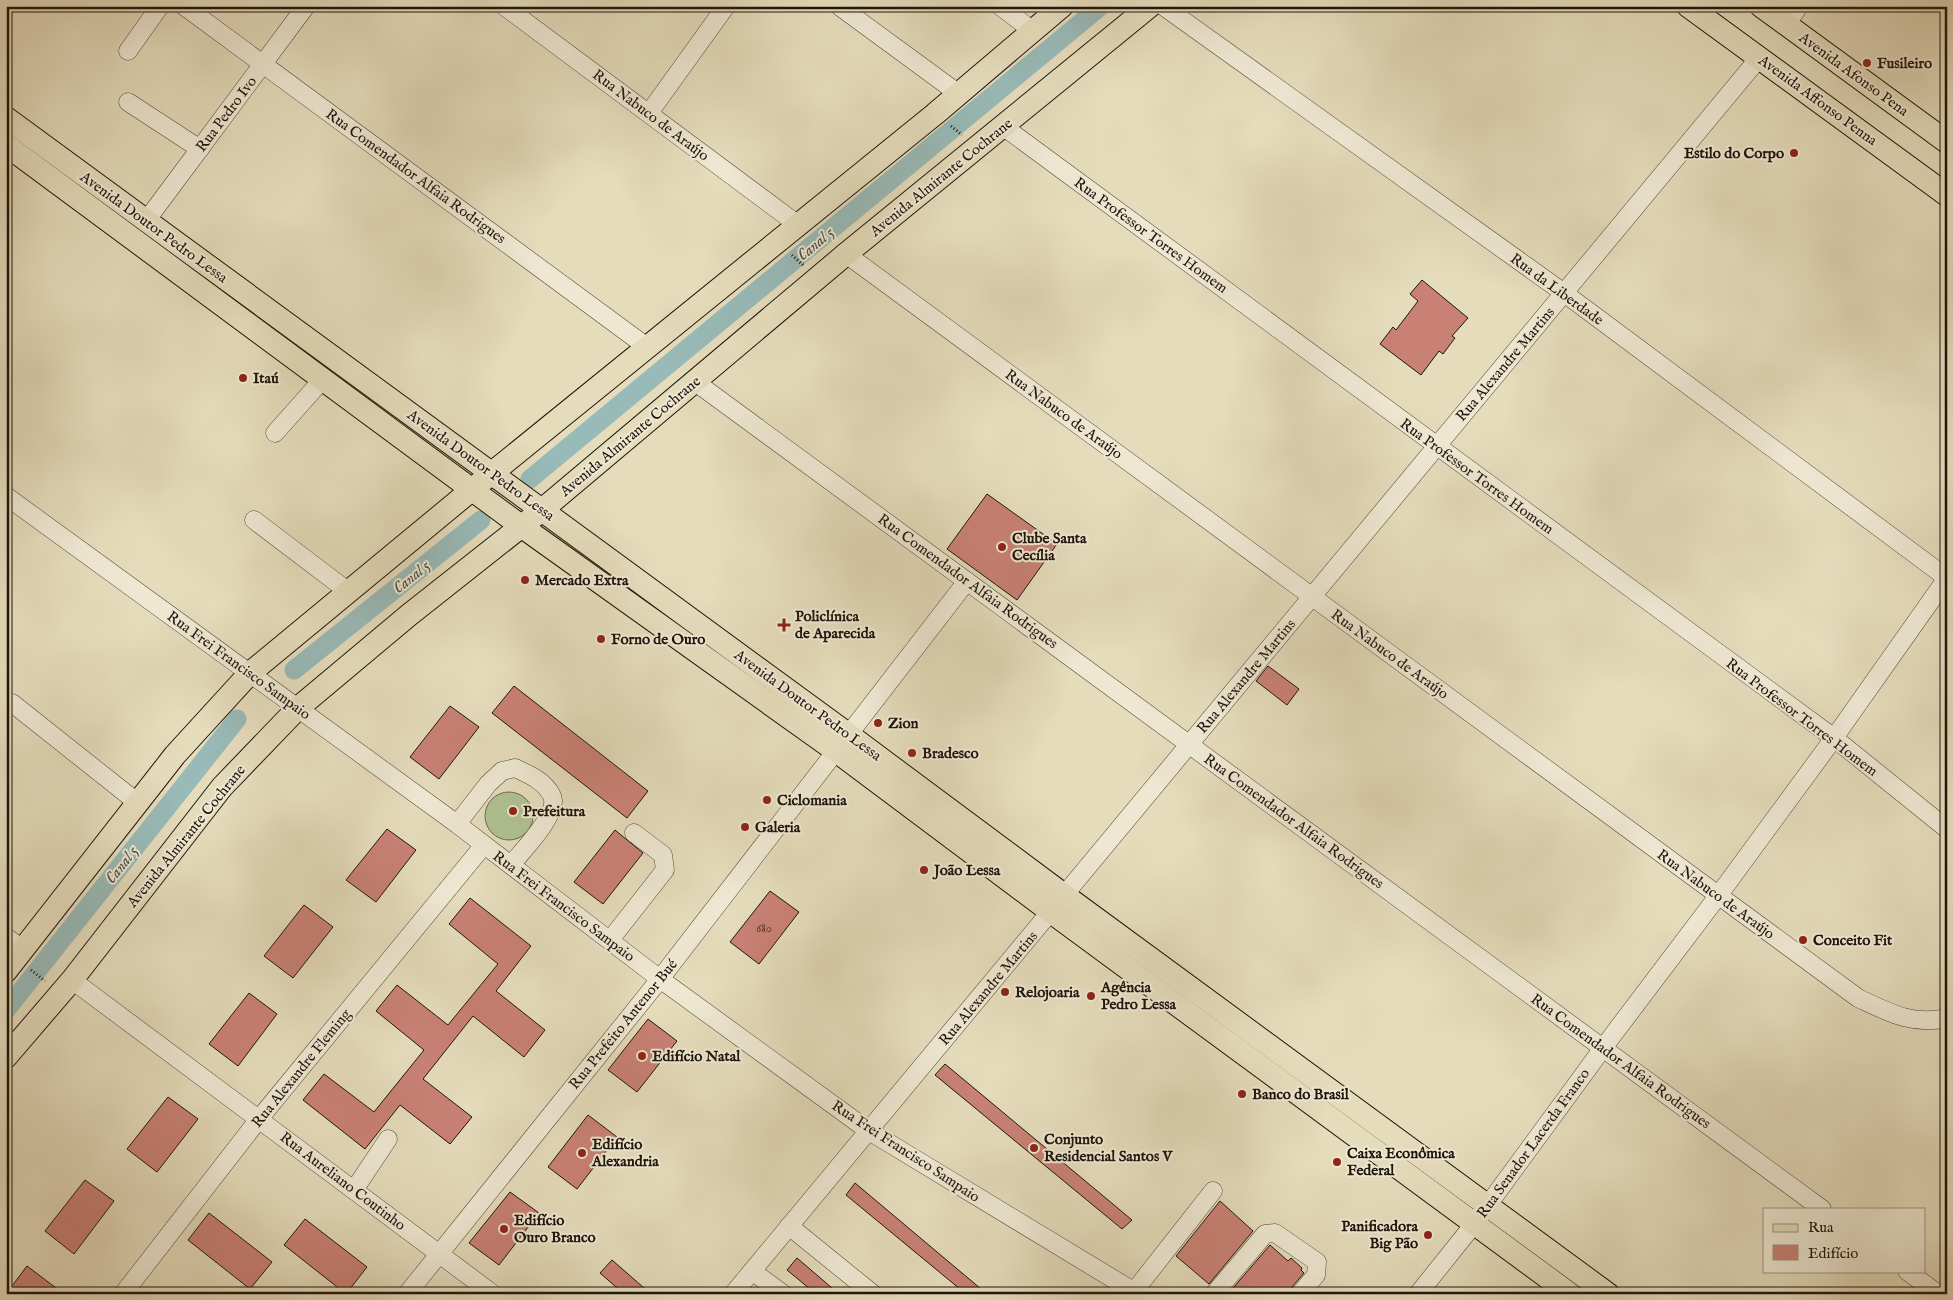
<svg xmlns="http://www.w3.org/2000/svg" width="1953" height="1300" font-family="'IM FELL English',serif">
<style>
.green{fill:#b0c294;stroke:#676c50}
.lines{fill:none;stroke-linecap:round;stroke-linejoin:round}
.canal{stroke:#98bab8;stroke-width:19}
.building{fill:#c98176;stroke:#1e150b}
.minor-casing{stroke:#504737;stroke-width:19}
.major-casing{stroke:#1e150b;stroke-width:24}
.path{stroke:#1e150b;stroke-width:3;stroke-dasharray:1 2.5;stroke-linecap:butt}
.minor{stroke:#eee8d3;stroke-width:18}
.major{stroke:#e5dcbc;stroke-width:22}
.poi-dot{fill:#8f2418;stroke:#eee8d3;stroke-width:2}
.labels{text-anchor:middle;stroke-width:4;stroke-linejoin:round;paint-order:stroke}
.number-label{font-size:12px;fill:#493026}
.poi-label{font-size:15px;font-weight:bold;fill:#1e150b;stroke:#eee8d3;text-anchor:start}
.street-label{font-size:15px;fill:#1e150b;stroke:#eee8d3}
.water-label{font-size:16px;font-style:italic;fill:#494f48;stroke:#eee8d3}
</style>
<rect width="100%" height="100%" fill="#e5dcbc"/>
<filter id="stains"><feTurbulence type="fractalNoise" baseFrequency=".004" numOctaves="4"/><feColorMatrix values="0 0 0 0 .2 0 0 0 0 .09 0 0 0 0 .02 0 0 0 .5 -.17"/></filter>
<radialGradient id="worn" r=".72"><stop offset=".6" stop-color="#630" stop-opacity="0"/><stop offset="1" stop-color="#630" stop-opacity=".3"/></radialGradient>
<circle class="green" cx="509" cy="816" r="24"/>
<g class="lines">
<g class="canal">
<polyline points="530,479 1101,6"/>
<polyline points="294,670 481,520"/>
<polyline points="6,1010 237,719"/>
</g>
</g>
<g class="building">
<polygon points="1422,280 1468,318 1452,336 1455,338 1443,354 1439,351 1421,375 1380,344 1393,327 1396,330 1418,301 1410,294"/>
<polygon points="987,494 1057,544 1017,600 947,549"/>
<polygon points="1268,666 1299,689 1287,705 1256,681"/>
<polygon points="514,686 648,791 627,818 492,713"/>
<polygon points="450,706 479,727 439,779 410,757"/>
<polygon points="387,829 416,850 376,902 346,880"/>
<polygon points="615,830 643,853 603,904 574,882"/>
<polygon points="770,891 799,912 759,964 730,942"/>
<polygon points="470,898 531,946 496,991 545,1030 524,1057 473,1016 423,1079 472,1117 450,1144 400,1105 365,1149 303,1100 324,1074 374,1112 424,1050 376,1011 397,985 448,1025 498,964 449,924"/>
<polygon points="304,905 333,927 293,978 264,956"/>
<polygon points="249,993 277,1014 238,1066 209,1044"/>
<polygon points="648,1019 677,1041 637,1092 608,1070"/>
<polygon points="945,1064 1132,1220 1122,1229 935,1075"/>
<polygon points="168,1097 198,1119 157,1172 127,1149"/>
<polygon points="588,1115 617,1137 577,1189 548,1167"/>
<polygon points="85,1180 114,1201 74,1254 45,1231"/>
<polygon points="855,1183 987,1294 966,1294 846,1195"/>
<polygon points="510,1192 539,1213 499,1265 469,1243"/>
<polygon points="1220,1201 1253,1231 1209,1284 1176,1256"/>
<polygon points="209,1213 272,1262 250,1289 188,1240"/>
<polygon points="305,1219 367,1267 346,1294 284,1245"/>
<polygon points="1270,1245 1288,1261 1291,1258 1302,1268 1301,1270 1304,1273 1292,1287 1290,1294 1228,1294"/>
<polygon points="797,1258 839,1294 816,1294 787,1270"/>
<polygon points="612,1260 651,1294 624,1294 600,1273"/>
<polygon points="27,1266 64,1294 6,1294"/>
</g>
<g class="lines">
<defs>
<g id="minor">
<polyline points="184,6 647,347"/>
<polyline points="504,6 797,224"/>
<polyline points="839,6 959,94"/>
<polyline points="1000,6 1033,31"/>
<polyline points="1163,6 1564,293 1947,578"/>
<polyline points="1786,25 1799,6"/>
<polyline points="128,51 160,6"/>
<polyline points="128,102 200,149"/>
<polyline points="649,113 726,6"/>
<polyline points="1004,127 1834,738 1947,829"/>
<polyline points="146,221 306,6"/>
<path d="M846,254L1858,998C1888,1012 1912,1026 1947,1018"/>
<polyline points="694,381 1822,1209"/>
<polyline points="275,433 323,379"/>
<polyline points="6,496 457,824 660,979 869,1131 1138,1294"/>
<polyline points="254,520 349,592"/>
<polyline points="12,703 138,803"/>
<path d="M457,824L488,784L502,771L515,768C528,774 545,781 552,796C560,813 522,851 511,865"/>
<polyline points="6,937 24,950"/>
<polyline points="610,940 665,870 663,855 634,833"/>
<polyline points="72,980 493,1294"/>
<polyline points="354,1190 388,1139"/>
<polyline points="789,1226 873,1294"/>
<polyline points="752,1271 783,1294"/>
<polyline points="1907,1271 1938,1294"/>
<polyline points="123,1294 259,1119 484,845"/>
<polyline points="407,1294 660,979 967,581"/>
<polyline points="733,1294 1759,58"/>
<polyline points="1132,1294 1213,1191"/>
<polyline points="1214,1294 1265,1234 1275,1233 1317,1262 1316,1275 1300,1294"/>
<polyline points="1418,1294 1474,1224 1603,1048 1718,896 1834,738 1947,578"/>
</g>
<g id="major">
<polyline points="1688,6 1947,195"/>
<polyline points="1761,6 1947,142"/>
<polyline points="6,118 849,735 1064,895 1608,1294"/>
<polyline points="6,145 521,526 836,751 1051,912 1570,1294"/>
<polyline points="6,971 175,755 250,673 492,473 935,114 1062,6"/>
<polyline points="6,1057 72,980 222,787 298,708 409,615 542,510 846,254 1150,6"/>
</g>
</defs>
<use href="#minor" class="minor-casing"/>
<use href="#major" class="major-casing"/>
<g class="path">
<polyline points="951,126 962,135"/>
<polyline points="792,255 804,266"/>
<polyline points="31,970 45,981"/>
</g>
<use href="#minor" class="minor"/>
<use href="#major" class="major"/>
</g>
<g class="poi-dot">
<circle cx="1867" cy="63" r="5"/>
<circle cx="1794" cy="153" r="5"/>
<circle cx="243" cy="378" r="5"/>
<circle cx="1002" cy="547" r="5"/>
<circle cx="525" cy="580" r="5"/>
<path d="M781.5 617.5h5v5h5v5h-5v5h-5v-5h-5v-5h5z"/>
<circle cx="601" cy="639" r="5"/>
<circle cx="878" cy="723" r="5"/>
<circle cx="912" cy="753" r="5"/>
<circle cx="767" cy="800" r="5"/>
<circle cx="513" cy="811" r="5"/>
<circle cx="745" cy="827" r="5"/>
<circle cx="924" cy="870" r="5"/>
<circle cx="1803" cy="940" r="5"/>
<circle cx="1005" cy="992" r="5"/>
<circle cx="1091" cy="996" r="5"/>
<circle cx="642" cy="1056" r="5"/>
<circle cx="1242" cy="1094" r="5"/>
<circle cx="1034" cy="1148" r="5"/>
<circle cx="582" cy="1153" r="5"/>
<circle cx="1337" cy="1162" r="5"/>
<circle cx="504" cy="1229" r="5"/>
<circle cx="1428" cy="1235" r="5"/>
</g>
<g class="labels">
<g class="number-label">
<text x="764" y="932">680</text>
</g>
<g class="poi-label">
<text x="1877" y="68">Fusileiro</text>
<text x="1784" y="158" text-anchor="end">Estilo do Corpo</text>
<text x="253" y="383">Itaú</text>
<text x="1012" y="543">Clube Santa<tspan x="1012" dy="17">Cecília</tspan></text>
<text x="535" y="585">Mercado Extra</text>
<text x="795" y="621">Policlínica<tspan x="795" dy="17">de Aparecida</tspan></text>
<text x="611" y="644">Forno de Ouro</text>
<text x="888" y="728">Zion</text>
<text x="922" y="758">Bradesco</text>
<text x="777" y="805">Ciclomania</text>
<text x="523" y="816">Prefeitura</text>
<text x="755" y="832">Galeria</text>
<text x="934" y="875">João Lessa</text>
<text x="1813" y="945">Conceito Fit</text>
<text x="1101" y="992">Agência<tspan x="1101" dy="17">Pedro Lessa</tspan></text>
<text x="1015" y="997">Relojoaria</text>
<text x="652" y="1061">Edifício Natal</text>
<text x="1252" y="1099">Banco do Brasil</text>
<text x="1044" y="1144">Conjunto<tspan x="1044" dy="17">Residencial Santos V</tspan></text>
<text x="592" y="1149">Edifício<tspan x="592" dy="17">Alexandria</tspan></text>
<text x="1347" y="1158">Caixa Econômica<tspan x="1347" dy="17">Federal</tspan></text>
<text x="514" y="1225">Edifício<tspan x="514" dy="17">Ouro Branco</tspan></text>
<text x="1418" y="1231" text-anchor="end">Panificadora<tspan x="1418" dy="17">Big Pão</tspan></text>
</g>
<g class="street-label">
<text transform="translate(1854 74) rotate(36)" y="5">Avenida Afonso Pena</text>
<text transform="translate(1818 100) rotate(36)" y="5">Avenida Affonso Penna</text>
<text transform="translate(226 114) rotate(-53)" y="5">Rua Pedro Ivo</text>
<text transform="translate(651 115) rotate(37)" y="5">Rua Nabuco de Araújo</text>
<text transform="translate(416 176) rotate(36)" y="5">Rua Comendador Alfaia Rodrigues</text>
<text transform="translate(941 177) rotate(-39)" y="5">Avenida Almirante Cochrane</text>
<text transform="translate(154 227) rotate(36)" y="5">Avenida Doutor Pedro Lessa</text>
<text transform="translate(1151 235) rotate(36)" y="5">Rua Professor Torres Homem</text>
<text transform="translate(1557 289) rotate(36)" y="5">Rua da Liberdade</text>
<text transform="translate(1505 364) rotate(-50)" y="5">Rua Alexandre Martins</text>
<text transform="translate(1064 414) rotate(36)" y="5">Rua Nabuco de Araújo</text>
<text transform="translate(630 436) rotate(-40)" y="5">Avenida Almirante Cochrane</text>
<text transform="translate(481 465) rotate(36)" y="5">Avenida Doutor Pedro Lessa</text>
<text transform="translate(1477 476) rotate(36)" y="5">Rua Professor Torres Homem</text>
<text transform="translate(968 581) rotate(36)" y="5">Rua Comendador Alfaia Rodrigues</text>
<text transform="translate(1390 654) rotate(36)" y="5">Rua Nabuco de Araújo</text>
<text transform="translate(239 665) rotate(36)" y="5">Rua Frei Francisco Sampaio</text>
<text transform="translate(1246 676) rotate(-50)" y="5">Rua Alexandre Martins</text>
<text transform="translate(808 705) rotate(36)" y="5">Avenida Doutor Pedro Lessa</text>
<text transform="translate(1802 717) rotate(37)" y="5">Rua Professor Torres Homem</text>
<text transform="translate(1294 821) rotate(36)" y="5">Rua Comendador Alfaia Rodrigues</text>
<text transform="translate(186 836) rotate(-51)" y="5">Avenida Almirante Cochrane</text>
<text transform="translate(1716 894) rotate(36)" y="5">Rua Nabuco de Araújo</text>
<text transform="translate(564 906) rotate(37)" y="5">Rua Frei Francisco Sampaio</text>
<text transform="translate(988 988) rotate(-50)" y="5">Rua Alexandre Martins</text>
<text transform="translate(623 1024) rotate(-51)" y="5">Rua Prefeito Antenor Bué</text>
<text transform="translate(1621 1061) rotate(36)" y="5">Rua Comendador Alfaia Rodrigues</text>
<text transform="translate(301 1068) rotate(-51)" y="5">Rua Alexandre Fleming</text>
<text transform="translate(1533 1143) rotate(-54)" y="5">Rua Senador Lacerda Franco</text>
<text transform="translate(906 1151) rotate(33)" y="5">Rua Frei Francisco Sampaio</text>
<text transform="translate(343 1181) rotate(37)" y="5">Rua Aureliano Coutinho</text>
</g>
<g class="water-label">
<text transform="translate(815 243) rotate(-40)" y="6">Canal 5</text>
<text transform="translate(411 576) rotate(-39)" y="6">Canal 5</text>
<text transform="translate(121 864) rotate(-52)" y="6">Canal 5</text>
</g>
</g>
<rect width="1953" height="1300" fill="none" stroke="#e5dcbc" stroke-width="25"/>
<rect x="8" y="8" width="1938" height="1285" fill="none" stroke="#1e150b" stroke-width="2.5"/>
<rect x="12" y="12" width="1928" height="1275" fill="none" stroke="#1e150b"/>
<rect x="1763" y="1208" width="162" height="65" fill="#eee8d3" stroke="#9b9483"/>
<rect x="1773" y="1224" width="25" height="8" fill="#e5dcbc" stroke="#9b9483"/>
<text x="1808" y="1232" font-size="15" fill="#1e150b">Rua</text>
<rect x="1773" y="1245" width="25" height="15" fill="#c98176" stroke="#9b9483"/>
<text x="1808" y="1258" font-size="15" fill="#1e150b">Edifício</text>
<rect width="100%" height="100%" filter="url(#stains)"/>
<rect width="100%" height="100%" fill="url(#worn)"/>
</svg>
